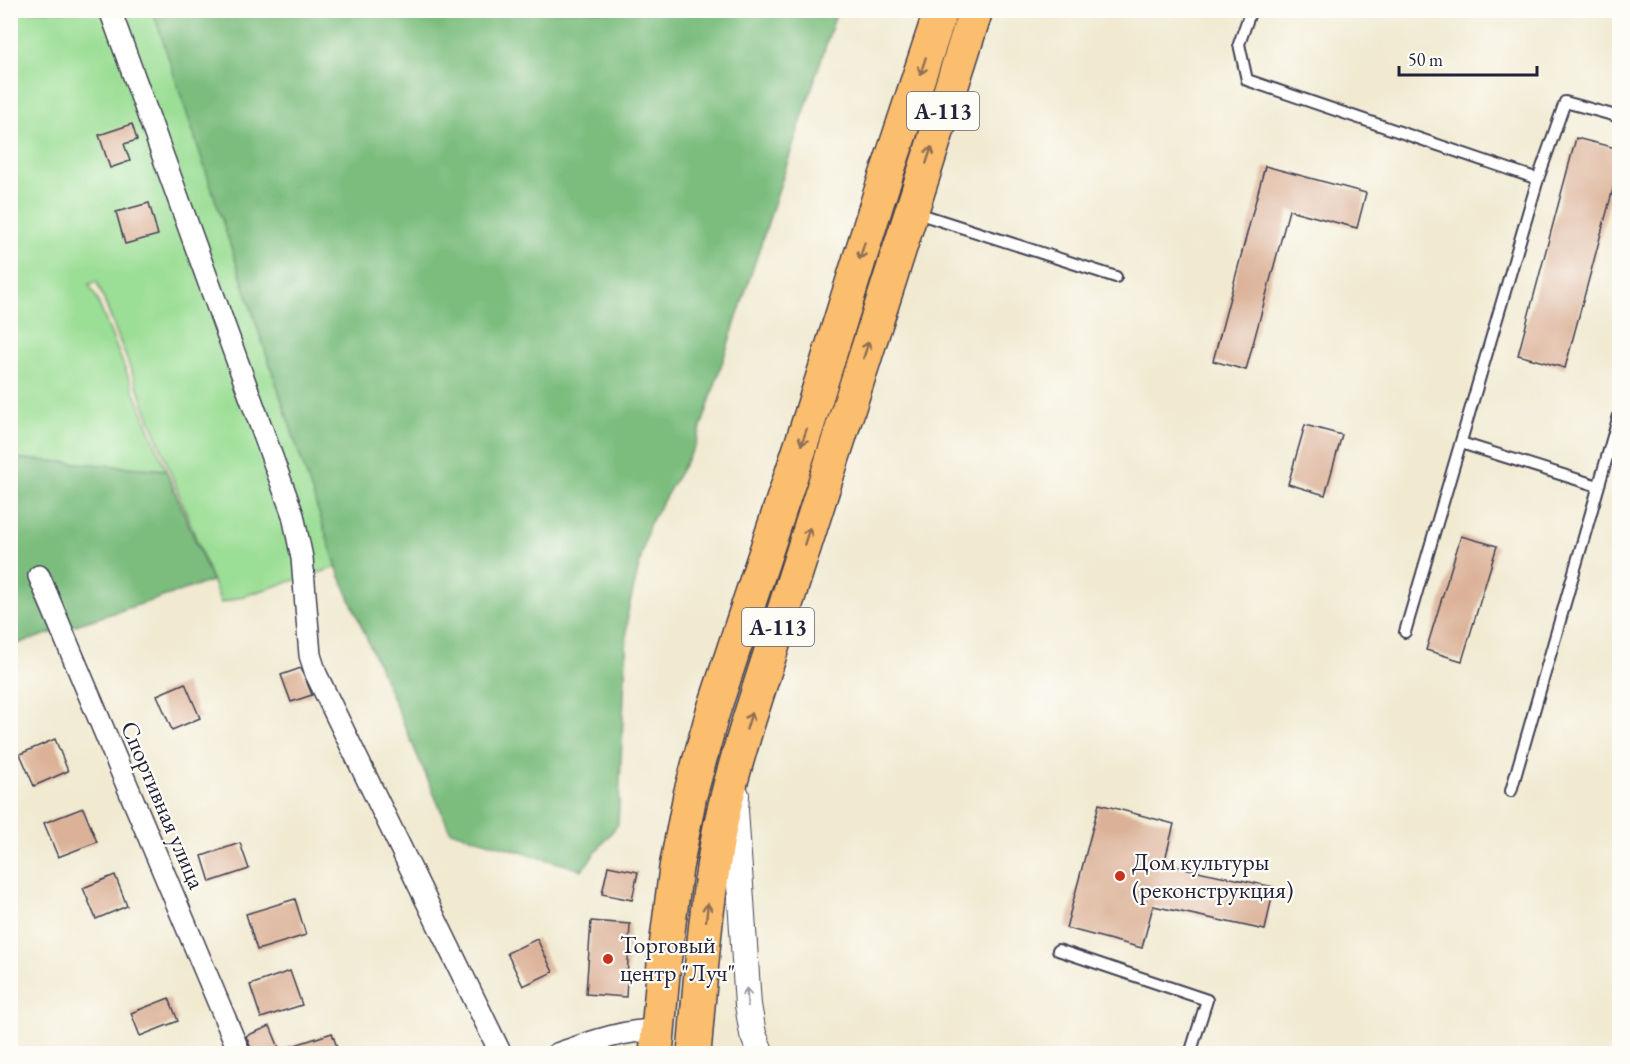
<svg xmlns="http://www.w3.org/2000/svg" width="1630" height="1064" font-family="'EB Garamond',serif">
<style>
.green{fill:#9bde95;stroke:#5e8068;stroke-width:1.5}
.forest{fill:#7cbd7e;stroke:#4f705c;stroke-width:1.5}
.building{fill:#dbb197}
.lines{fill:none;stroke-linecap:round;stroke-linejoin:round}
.service-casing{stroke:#414052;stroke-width:14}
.minor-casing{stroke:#414052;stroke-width:24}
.tertiary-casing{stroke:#414052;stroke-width:28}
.trunk-casing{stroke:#414052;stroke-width:36}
.service{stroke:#fff;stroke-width:10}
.minor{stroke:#fff;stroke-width:21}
.tertiary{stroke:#fff;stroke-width:26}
.trunk{stroke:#fbbd6e;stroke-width:33}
.oneway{stroke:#8e7054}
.oneway2{stroke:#9c9ca7}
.poi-dot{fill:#c8321e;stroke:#fdfcf7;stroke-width:2}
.labels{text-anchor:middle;stroke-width:4.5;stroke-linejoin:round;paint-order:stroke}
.shield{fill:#fdfcf7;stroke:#646373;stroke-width:1.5}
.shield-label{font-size:22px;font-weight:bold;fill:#22223b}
.street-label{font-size:24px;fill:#22223b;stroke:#fdfcf7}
.poi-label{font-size:24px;fill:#22223b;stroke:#fdfcf7;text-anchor:start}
</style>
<rect width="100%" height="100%" fill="#fdfcf7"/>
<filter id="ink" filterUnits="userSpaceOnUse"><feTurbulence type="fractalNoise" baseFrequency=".0167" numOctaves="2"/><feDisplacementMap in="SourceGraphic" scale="12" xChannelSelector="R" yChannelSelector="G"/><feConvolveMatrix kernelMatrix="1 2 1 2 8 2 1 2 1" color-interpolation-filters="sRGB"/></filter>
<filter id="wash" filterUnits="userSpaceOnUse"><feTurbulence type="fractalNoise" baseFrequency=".008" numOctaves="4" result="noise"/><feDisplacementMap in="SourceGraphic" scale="24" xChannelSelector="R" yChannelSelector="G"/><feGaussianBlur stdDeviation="1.35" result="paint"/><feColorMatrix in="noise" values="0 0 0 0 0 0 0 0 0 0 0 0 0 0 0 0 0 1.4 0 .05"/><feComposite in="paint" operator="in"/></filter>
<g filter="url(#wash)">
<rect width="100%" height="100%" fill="#f1ead1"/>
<polygon class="green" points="10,11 170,11 347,564 221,603 97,282 89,284 96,297 166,470 11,458"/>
<g class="forest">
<polygon points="153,11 837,11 695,446 649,525 628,611 618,824 582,870 450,831 339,574"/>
<polygon points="10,458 166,470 212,581 11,646"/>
</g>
<g id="blocks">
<g class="building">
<polygon points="132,124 137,140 124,144 130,161 110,168 99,135"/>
<polygon points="1576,138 1620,149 1620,163 1565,368 1518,355"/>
<polygon points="1265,166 1366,193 1357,228 1289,210 1246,370 1213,361"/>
<polygon points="149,203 158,235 125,244 116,212"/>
<polygon points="1305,425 1342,435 1325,495 1288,484"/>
<polygon points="1461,536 1497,546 1462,661 1426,650"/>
<polygon points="301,668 312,695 291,702 281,675"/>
<polygon points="185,683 200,718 172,730 157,695"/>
<polygon points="55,739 68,771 34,786 20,754"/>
<polygon points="1099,804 1174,824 1164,864 1274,887 1265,930 1153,906 1142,948 1066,928"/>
<polygon points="83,808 97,842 58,857 44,823"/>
<polygon points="240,843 249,869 210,882 202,856"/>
<polygon points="608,866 638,872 632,900 602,894"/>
<polygon points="115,875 127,906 96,919 83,888"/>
<polygon points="295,899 306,935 257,950 246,914"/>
<polygon points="591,921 630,924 626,997 586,994"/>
<polygon points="537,939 553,972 523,986 507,953"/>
<polygon points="290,971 302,1005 261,1018 250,985"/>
<polygon points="169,998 178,1021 140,1036 131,1013"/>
<polygon points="270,1026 280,1050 332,1033 339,1053 253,1053 246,1036"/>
</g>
</g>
</g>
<g filter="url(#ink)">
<use href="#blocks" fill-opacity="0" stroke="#414052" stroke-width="1.5"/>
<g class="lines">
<defs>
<g id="service">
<polyline points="1251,10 1239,44 1247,80 1538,179"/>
<polyline points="914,212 1116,277"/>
<polyline points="1461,443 1598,486"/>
<polyline points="1405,632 1538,179 1565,102 1620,117"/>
<polyline points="1511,791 1620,412"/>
<polyline points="1058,950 1207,1000 1190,1054"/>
</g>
<g id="minor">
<polyline points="110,10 293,515 302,558 310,655 316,674 501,1054"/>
<polyline points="39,576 240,1054"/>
<path d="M557,1054C591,1042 622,1030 658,1030"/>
</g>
<polyline id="tertiary" points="736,795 735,810 748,1005 753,1034 761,1054"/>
<g id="trunk">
<polyline points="656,1054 664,963 676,868 690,795 712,715 808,424 878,200 941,10"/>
<path d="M694,1054C700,983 705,913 717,843C724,803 736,763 748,723L976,10"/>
</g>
</defs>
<use href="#service" class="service-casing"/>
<use href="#minor" class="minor-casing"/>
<use href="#tertiary" class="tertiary-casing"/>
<use href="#trunk" class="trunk-casing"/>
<use href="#service" class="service"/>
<use href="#minor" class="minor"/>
<use href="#tertiary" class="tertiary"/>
<use href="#trunk" class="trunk"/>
</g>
<defs><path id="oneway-shaft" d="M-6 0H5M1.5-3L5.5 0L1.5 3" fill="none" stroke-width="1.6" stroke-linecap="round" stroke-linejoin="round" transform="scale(1.5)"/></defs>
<g class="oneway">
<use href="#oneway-shaft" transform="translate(923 66) rotate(108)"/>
<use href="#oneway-shaft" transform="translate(929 155) rotate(-72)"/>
<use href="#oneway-shaft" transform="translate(862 251) rotate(107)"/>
<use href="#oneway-shaft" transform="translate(866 350) rotate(-72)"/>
<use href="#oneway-shaft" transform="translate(804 437) rotate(108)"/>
<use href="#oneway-shaft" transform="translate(807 536) rotate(-72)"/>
<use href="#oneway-shaft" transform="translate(749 721) rotate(-73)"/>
<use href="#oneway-shaft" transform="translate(707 912) rotate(-84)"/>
</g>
<use class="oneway2" href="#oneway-shaft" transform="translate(747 997) rotate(-94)"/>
</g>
<g class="poi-dot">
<circle cx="1120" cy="876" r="6"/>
<circle cx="608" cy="959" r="6"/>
</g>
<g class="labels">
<g class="shield">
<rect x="907" y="92" width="72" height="38" rx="4.5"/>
<rect x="742" y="608" width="72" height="38" rx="4.5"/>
</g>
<g class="shield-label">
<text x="943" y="119">А-113</text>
<text x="778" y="635">А-113</text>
</g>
<g class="street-label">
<text transform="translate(163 805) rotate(67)" y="8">Спортивная улица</text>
</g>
<g class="poi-label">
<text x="1132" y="870">Дом культуры<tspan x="1132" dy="28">(реконструкция)</tspan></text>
<text x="620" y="953">Торговый<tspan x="620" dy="28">центр "Луч"</tspan></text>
</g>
</g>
<rect width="1630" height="1064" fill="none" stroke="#fdfcf7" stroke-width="36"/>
<path d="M1399 66v9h138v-9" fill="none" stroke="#22223b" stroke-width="3"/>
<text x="1408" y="66" font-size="18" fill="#22223b" stroke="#fdfcf7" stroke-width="4.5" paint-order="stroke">50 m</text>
</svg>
